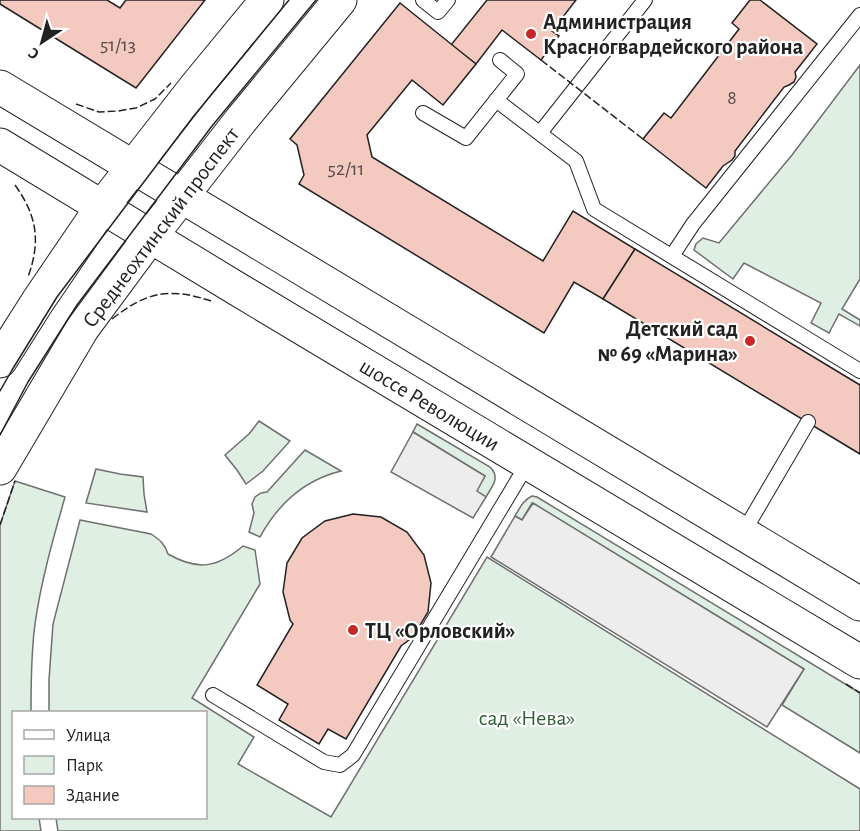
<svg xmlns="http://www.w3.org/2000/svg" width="860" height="831" font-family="'Alegreya Sans',sans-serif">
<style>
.green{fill:#e0efe3;stroke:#6f6f6f;stroke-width:1.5}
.parking{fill:#ededed;stroke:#6f6f6f;stroke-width:1.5}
.building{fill:#f3c9c0;stroke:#222;stroke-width:1.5}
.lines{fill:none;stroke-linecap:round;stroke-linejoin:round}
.lane-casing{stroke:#222;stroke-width:16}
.secondary-casing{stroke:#222;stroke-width:35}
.primary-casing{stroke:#222;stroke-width:35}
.lane{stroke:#fff;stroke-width:14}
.secondary{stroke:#fff;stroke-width:33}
.primary{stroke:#fff;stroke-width:33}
.tram{stroke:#222;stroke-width:1.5}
.fence{stroke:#222;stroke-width:1.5;stroke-dasharray:8 3;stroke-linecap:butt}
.poi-dot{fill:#c62828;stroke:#fff;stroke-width:2}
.labels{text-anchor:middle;stroke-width:4.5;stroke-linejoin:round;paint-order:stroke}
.number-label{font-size:20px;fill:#564c4a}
.poi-label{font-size:22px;font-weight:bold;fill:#222;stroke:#fff;text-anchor:start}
.street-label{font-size:22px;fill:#222;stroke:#fff}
.park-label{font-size:22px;fill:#2f5e38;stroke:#fff}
</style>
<rect width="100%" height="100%" fill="#fff"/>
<g class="green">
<polygon points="860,65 860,279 842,309 860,320 860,326 839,314 829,333 811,323 821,303 744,263 733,279 694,250 696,244 703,238 719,243 792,155"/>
<polygon points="259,421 290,441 263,471 246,484 237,470 225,455 249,434"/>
<path d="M417,424L490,467C501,478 492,486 486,497L476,491L485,476L413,432Z"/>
<path d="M305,450L341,471C304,480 278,504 260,537L249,532L254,513L252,504L255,497L261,493L267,492Z"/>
<polygon points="96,469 120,474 143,477 144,494 147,512 86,503"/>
<path d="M15,481L65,497C53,539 41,581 35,624C31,653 31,683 31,712H14V818H39L41,831H0V525Z"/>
<path d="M532,496L537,497L860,693V753L782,705L804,669L532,503L522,520L515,516C520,508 523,500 532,496Z"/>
<path d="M80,520L151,534C160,540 165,544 168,554C198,571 217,568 243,546L255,550L260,584L192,698L254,737L238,764L331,817L487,557L860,789V831H58L56,818H206V712H49V680L53,624Z"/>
</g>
<g class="parking">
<polygon points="413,432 485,476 477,491 486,497 473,518 391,472"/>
<polygon points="533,503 804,669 767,727 491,557 515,516 522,520"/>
</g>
<g class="building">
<polygon points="0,0 107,0 120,8 126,0 205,0 136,88 0,4"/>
<polygon points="487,0 576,0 552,31 559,36 541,60 502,30 476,64 451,45"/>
<polygon points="750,0 760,0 817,44 795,72 796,77 794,82 789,85 784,87 735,151 735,156 732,160 723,166 706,188 643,139 664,113 671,118 739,29 732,23"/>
<polygon points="400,3 476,64 443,105 412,80 367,135 372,157 543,261 573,211 635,249 603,299 574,282 544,333 299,184 304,175 297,145 290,139"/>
<polygon points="635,249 860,385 860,454 603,299"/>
<polygon points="353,514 381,517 407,532 424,555 431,583 428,612 413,637 401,646 346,739 328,729 319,744 279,720 288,704 257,685 293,624 290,620 283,592 287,563 302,538 325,521"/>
</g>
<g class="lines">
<defs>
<g id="lane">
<polyline points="423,0 438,12 448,0"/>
<polyline points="496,100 576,161 594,209 860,371"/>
<polyline points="423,113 466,138 517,74 500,60"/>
<polyline points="540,133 645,0"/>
<polyline points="672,256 693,224 860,15"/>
<polyline points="743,533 808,422"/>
<polyline points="213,695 324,762 340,765 353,755 528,463"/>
</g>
<g id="secondary">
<polyline points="0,361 38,301 102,207 197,85 267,0"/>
<polyline points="0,468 82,329 150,237 241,120 340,0"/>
</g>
<g id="primary">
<polyline points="0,87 860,604"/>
<polyline points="0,145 239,290 860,662"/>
</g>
</defs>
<use href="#lane" class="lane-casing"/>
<use href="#secondary" class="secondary-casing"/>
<use href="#primary" class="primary-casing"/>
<use href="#lane" class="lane"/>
<use href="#secondary" class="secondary"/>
<use href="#primary" class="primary"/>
<g class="tram">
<polyline points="0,391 12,370 57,297 193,117 289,0"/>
<polyline points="0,435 28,382 77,305 212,126 316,0"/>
</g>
<g class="fence">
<polyline points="541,60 643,139"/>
<polyline points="76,104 99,112 118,111 136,108 155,99 171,83"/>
<path d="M15,185C37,216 41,241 28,277"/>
<path d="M112,319C146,292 169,287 211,301"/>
<polyline points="0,525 15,481"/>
<polyline points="846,684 860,693"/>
</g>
</g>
<g class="poi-dot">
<circle cx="531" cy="34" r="6"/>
<circle cx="750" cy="341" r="6"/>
<circle cx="353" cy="630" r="6"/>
</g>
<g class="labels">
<g class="number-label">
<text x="118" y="51">51/13</text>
<text x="732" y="104">8</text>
<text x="346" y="175">52/11</text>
</g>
<g class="poi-label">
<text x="543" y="29">Администрация<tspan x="543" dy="25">Красногвардейского района</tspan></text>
<text x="738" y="336" text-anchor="end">Детский сад<tspan x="738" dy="25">№ 69 «Марина»</tspan></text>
<text x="365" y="638">ТЦ «Орловский»</text>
</g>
<g class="street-label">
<text transform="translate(160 227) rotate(-53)" y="8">Среднеохтинский проспект</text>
<text transform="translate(430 404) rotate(31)" y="8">шоссе Революции</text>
</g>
<g class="park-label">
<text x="527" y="725">сад «Нева»</text>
</g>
</g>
<rect x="12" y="711" width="195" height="108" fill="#ffffff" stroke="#a7a7a7" stroke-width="1.5"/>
<rect x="24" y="730" width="30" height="9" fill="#ffffff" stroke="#a7a7a7" stroke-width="1.5"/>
<text x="66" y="741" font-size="18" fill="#222222">Улица</text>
<rect x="24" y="756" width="30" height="18" fill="#e0efe3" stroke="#a7a7a7" stroke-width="1.5"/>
<text x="66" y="771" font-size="18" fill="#222222">Парк</text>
<rect x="24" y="786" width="30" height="18" fill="#f3c9c0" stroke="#a7a7a7" stroke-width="1.5"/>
<text x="66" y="801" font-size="18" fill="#222222">Здание</text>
<g transform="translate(42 42) rotate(216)" stroke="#ffffff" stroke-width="4.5" paint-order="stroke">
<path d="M0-4.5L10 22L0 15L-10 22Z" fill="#222222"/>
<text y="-9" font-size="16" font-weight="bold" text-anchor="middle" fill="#222222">С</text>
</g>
</svg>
